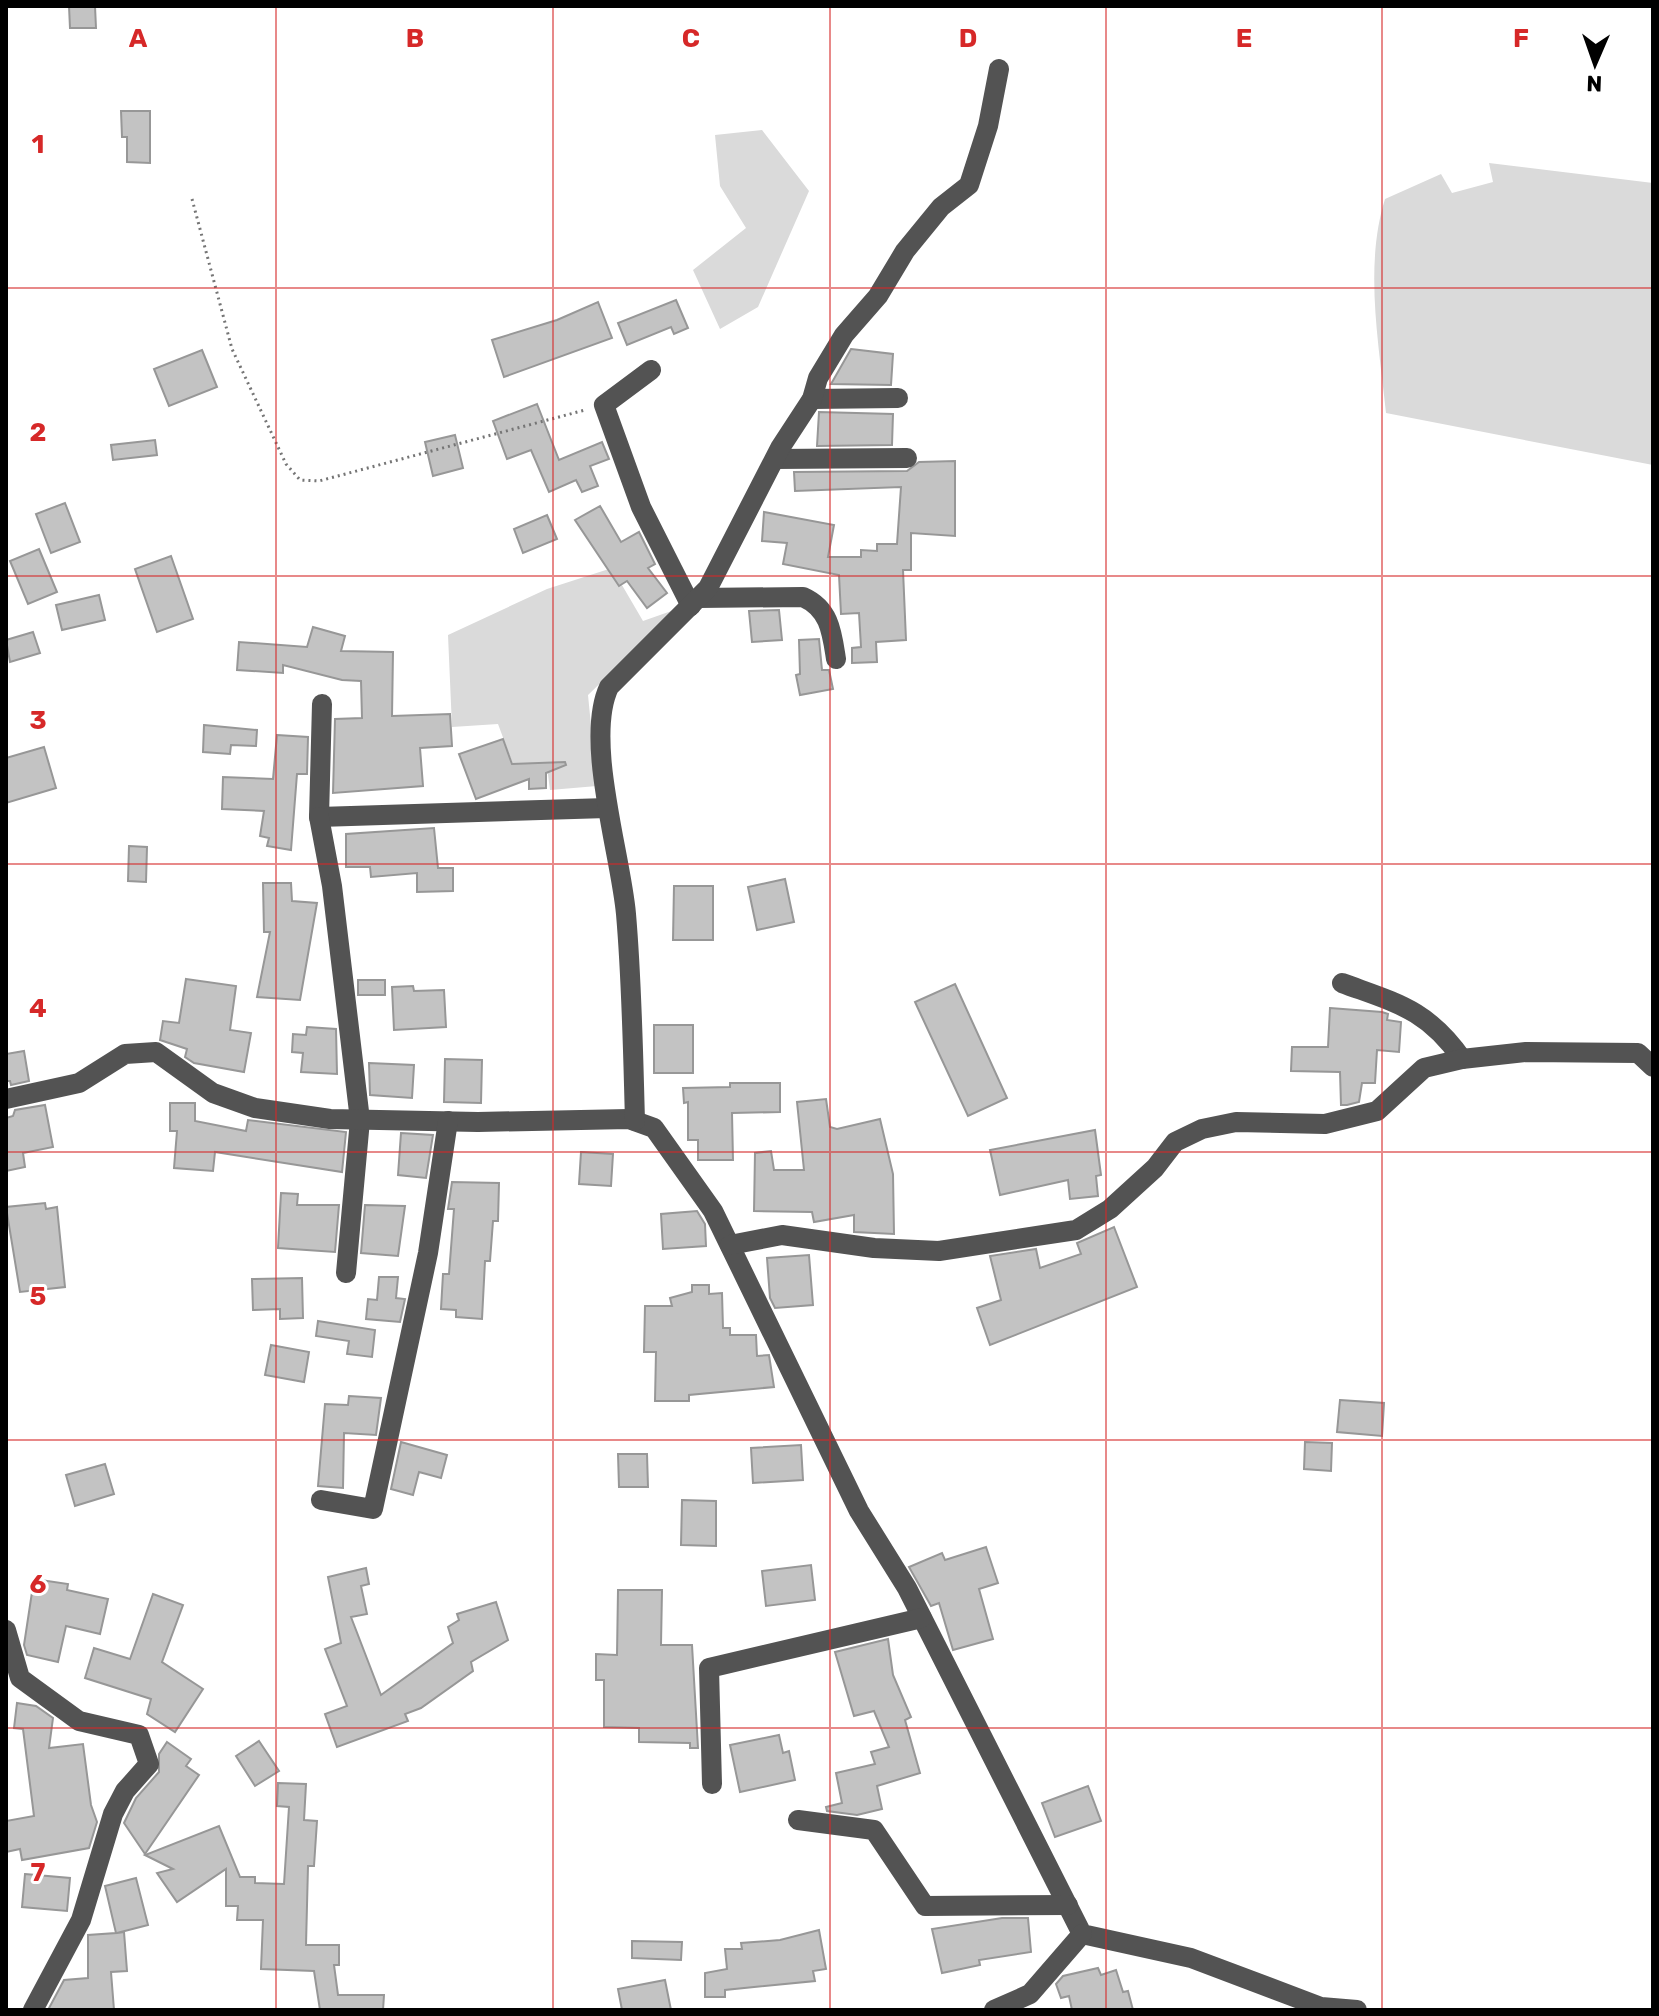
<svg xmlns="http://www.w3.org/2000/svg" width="1659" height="2016" font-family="Rubik,sans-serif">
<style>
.green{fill:#dadada}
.building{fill:#c3c3c3;stroke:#979797;stroke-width:2}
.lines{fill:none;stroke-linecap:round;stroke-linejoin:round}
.path{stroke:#757575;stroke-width:3;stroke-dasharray:2 4;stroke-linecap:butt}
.minor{stroke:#535353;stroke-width:20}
.grid{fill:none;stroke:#d62828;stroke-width:2;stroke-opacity:0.55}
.grid-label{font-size:26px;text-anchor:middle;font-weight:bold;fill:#d62828;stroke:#fff;stroke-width:6;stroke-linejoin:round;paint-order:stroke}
</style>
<rect width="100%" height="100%" fill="#fff"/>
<g class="green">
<polygon points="762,130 809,191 758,307 720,329 693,270 746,228 720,186 715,135"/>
<path d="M1489,163L1653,183V465L1386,413C1379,344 1364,266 1385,199L1441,174L1452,193L1493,182Z"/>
<polygon points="612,568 643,621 677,609 588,695 597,786 550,790 547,767 514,767 498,724 452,727 448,635 547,589"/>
</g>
<g class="building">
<polygon points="69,6 95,6 96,28 70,28"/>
<polygon points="121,111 150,111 150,163 127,162 127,137 122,137"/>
<polygon points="676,300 688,328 674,334 671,327 627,345 618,323"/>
<polygon points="598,302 612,338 504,377 492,340 557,320"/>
<polygon points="851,349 893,354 891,385 831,384"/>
<polygon points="202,350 217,387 169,406 154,369"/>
<polygon points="537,404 559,460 602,442 609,459 590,466 598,486 582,492 576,480 549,492 531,450 507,459 493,421"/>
<polygon points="819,412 893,414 892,445 817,446"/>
<polygon points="455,435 463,468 433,476 425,442"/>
<polygon points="155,440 157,455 113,460 111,445"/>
<polygon points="955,461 955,536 911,533 911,570 903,570 906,640 876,642 877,662 852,663 852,648 861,647 859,613 841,614 839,575 783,564 787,543 762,541 764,512 834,525 828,557 861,557 861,550 877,551 877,544 897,544 901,487 795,491 794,472 907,471 919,462"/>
<polygon points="65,503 80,542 51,553 36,514"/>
<polygon points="600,506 621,542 639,532 655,564 648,568 667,593 647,608 627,581 619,586 575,520"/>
<polygon points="547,515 557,539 523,553 514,529"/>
<polygon points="39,549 57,592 28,604 10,561"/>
<polygon points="171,556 193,619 157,632 135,569"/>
<polygon points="99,595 105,620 62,630 56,605"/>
<polygon points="779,610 782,640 752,642 749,611"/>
<polygon points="313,627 345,636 341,651 393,652 392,716 450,714 452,746 420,748 423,786 333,793 335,719 362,718 361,681 342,680 283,665 283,673 237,670 239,642 307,647"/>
<polygon points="33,632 40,653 10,662 6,640"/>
<polygon points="819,639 822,670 829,670 833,689 800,695 796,675 800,674 799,640"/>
<polygon points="204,725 257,730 256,746 231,745 230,754 203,752"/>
<polygon points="277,735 308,737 307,774 297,774 291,850 267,846 269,838 260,836 264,811 222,809 223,777 273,779"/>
<polygon points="503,739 512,764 565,762 566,765 546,773 546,788 529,789 529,779 476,799 459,754"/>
<polygon points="44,747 56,788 6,803 6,758"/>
<polygon points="434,828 438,868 453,868 453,891 417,892 417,873 371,877 370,867 346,867 346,834"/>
<polygon points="129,846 147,847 146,882 128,881"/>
<polygon points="785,879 794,922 757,930 748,887"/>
<polygon points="263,883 291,883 292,901 317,903 300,1000 257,997 270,932 264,932"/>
<polygon points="674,886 713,886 713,940 673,940"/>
<polygon points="186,979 236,986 230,1030 251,1033 244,1072 194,1063 185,1057 187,1049 160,1040 163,1021 179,1023"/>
<rect x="358" y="980" width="27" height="15"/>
<polygon points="955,984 1007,1098 968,1116 915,1002"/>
<polygon points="413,986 414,991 444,990 446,1027 394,1030 392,987"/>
<polygon points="1330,1008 1382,1012 1388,1014 1387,1020 1401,1022 1399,1052 1377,1050 1375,1083 1362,1083 1359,1102 1347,1105 1341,1105 1340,1072 1291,1071 1292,1047 1328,1047"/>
<rect x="654" y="1025" width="39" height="48"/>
<polygon points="307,1027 336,1029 337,1074 301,1072 303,1053 292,1052 293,1034 306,1035"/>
<polygon points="24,1051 29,1081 11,1085 10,1081 6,1081 6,1054"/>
<polygon points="445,1059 482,1060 481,1103 444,1102"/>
<polygon points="369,1063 414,1065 412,1098 370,1095"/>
<polygon points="730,1083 780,1083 780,1112 732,1113 733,1160 698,1160 698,1140 688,1140 688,1102 684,1103 683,1088 730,1087"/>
<polygon points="826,1099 830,1127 837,1129 880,1119 893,1174 894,1234 854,1232 854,1215 814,1222 812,1212 754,1211 755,1153 771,1151 774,1170 804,1170 797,1102"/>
<polygon points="170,1103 195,1103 195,1121 246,1131 248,1120 346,1132 342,1172 215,1152 213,1171 174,1168 177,1131 170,1131"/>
<polygon points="45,1105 53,1147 23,1153 25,1167 6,1171 6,1118 13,1116 15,1110"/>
<polygon points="1095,1130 1101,1175 1096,1176 1098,1196 1070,1199 1068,1180 1000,1195 990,1150"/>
<polygon points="401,1133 433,1135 426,1178 398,1175"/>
<polygon points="581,1152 613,1154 611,1186 579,1184"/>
<polygon points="452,1182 499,1183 498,1221 493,1221 490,1261 485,1261 482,1319 456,1317 456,1310 441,1309 443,1274 449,1274 454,1209 448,1209"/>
<polygon points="281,1193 298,1194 297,1205 339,1205 335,1252 278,1248"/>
<polygon points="45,1203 46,1209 57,1207 65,1287 20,1292 6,1207"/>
<polygon points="365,1205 405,1206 398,1256 361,1253"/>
<polygon points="697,1211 705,1224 706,1246 663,1249 661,1214"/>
<polygon points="1114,1227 1137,1287 990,1345 977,1308 1001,1300 990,1256 1036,1249 1040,1268 1081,1254 1077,1243"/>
<polygon points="809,1255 813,1305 775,1308 770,1298 767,1258"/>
<polygon points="379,1277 398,1277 396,1298 405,1299 400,1322 366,1319 368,1299 377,1300"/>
<polygon points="302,1278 303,1318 280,1319 280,1309 253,1310 252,1279"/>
<polygon points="692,1285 709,1285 709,1294 722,1293 723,1328 730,1328 730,1335 756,1335 757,1356 769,1355 774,1387 689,1395 689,1401 655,1401 656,1352 644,1352 645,1306 672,1306 670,1298 692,1292"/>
<polygon points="318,1321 375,1330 372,1357 347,1354 349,1341 316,1336"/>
<polygon points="271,1345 309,1352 304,1382 265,1375"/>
<polygon points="349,1396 381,1398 376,1435 344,1433 343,1488 318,1486 325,1404 348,1405"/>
<polygon points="1340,1400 1384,1403 1382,1436 1337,1432"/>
<polygon points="401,1442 447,1455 441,1478 419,1472 413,1495 391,1489"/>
<polygon points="1305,1442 1332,1443 1331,1471 1304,1469"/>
<polygon points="801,1445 803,1480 753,1483 751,1448"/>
<polygon points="618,1454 647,1454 648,1487 619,1487"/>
<polygon points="105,1464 114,1494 75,1506 66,1475"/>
<polygon points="682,1500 716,1501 716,1546 681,1545"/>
<polygon points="986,1547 998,1583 979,1589 993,1639 953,1650 939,1603 931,1606 909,1567 942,1553 945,1560"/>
<polygon points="811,1565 815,1600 766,1606 762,1571"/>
<polygon points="366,1568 369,1584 361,1586 367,1614 351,1617 381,1695 453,1643 448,1627 459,1620 457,1614 496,1602 508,1640 471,1662 473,1671 421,1708 405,1714 408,1721 337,1747 325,1714 347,1706 325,1649 341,1643 328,1577"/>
<polygon points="34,1579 68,1584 67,1590 108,1599 100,1634 66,1626 58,1662 27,1655 24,1645"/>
<polygon points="618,1590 662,1590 661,1645 692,1645 698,1748 690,1748 690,1743 639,1742 639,1728 604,1727 604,1680 596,1680 596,1654 617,1655"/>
<polygon points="153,1594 183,1605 162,1662 203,1689 175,1732 147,1714 151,1699 85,1678 94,1648 130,1659"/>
<polygon points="888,1639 893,1675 911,1717 905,1720 920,1773 877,1786 882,1809 857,1815 827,1811 826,1807 842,1803 836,1773 875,1764 871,1752 889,1747 874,1711 854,1716 835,1652"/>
<polygon points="17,1703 36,1706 53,1718 49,1748 83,1744 91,1805 97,1822 89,1848 22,1860 20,1849 6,1852 6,1821 34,1816 23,1729 14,1728"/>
<polygon points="779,1735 783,1753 789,1751 795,1780 740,1792 730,1745"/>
<polygon points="259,1741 279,1771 255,1786 236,1756"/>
<polygon points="167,1742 191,1759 186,1766 199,1775 145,1854 124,1823 136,1798 159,1772 159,1754"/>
<polygon points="278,1783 306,1784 304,1820 317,1821 314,1866 308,1866 306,1945 339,1945 339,1965 334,1965 338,1995 384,1995 383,2010 320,2010 314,1971 261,1969 263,1920 237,1920 238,1906 226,1906 226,1869 177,1902 157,1873 173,1869 145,1855 219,1826 240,1877 255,1877 255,1883 284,1884 289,1807 277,1806"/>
<polygon points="1088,1786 1101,1821 1055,1837 1042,1803"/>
<polygon points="25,1874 70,1878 67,1911 22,1907"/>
<polygon points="136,1878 148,1925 117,1933 124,1932 127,1971 111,1972 114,2010 48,2010 64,1980 88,1978 88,1935 116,1933 105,1886"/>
<polygon points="1002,1918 1028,1918 1031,1952 979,1960 980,1965 942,1973 932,1929"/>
<polygon points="819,1930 826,1969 813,1971 815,1981 725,1990 725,1997 705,1997 705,1973 727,1969 725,1949 742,1949 741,1943 780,1940"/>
<polygon points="632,1941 682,1942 681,1960 632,1958"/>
<polygon points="1098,1968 1101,1975 1116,1970 1123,1992 1128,1991 1133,2010 1072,2010 1069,1996 1061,1998 1056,1984 1063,1976"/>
<polygon points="665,1980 671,2010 622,2010 618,1989"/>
</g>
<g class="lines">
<polyline class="path" points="192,199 232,349 286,464 300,480 319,481 585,410"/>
<g class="minor">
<polyline points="651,370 604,405 641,507 691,606"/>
<polyline points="812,399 898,398"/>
<polyline points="775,459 907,458"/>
<path d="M698,598L803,597C830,609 832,633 836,659"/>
<polyline points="322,704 319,817 607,808"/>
<polyline points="319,817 332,886 360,1120 346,1273"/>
<path d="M1342,983C1396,1003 1427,1009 1462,1059"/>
<polyline points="6,1099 79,1083 125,1054 156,1052 213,1093 255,1108 330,1119 478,1122 629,1119 654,1128 713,1211 859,1511 907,1588 1082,1934 1191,1958 1321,2007 1357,2010"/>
<path d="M635,1121C633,1052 632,983 626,914C621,855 584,740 609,687L708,588L780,448L812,399L818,378L844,335L878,296L905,251L941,207L969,185L988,126L999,69"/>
<polyline points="730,1245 782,1235 874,1248 939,1251 1076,1230 1110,1209 1155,1168 1175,1142 1202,1129 1236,1122 1325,1124 1377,1111 1424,1068 1462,1059 1526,1052 1638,1053 1653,1067"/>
<polyline points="321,1500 373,1509 428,1253 448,1121"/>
<polyline points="6,1630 20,1678 79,1721 139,1735 149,1764 125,1791 113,1814 81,1920 33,2010"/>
<polyline points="712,1784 709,1668 922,1618"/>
<polyline points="798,1820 874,1830 925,1906 1068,1905"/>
<polyline points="994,2010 1030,1994 1082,1934"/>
</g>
</g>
<path class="grid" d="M276,6V2010M553,6V2010M830,6V2010M1106,6V2010M1382,6V2010M6,288H1653M6,576H1653M6,864H1653M6,1152H1653M6,1440H1653M6,1728H1653"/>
<g class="grid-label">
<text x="138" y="47">A</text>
<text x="415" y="47">B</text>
<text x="691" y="47">C</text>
<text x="968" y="47">D</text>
<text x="1244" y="47">E</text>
<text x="1521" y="47">F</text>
<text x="38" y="153">1</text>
<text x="38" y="441">2</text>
<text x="38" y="729">3</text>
<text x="38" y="1017">4</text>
<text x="38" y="1305">5</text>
<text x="38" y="1593">6</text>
<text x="38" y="1881">7</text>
</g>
<rect width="1659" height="2016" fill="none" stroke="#000000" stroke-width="16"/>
<g transform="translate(1595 64) rotate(182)" stroke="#ffffff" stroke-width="6" paint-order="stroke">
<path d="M0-6L14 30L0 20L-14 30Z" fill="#000000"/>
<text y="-12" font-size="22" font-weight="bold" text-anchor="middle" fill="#000000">N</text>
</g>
</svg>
